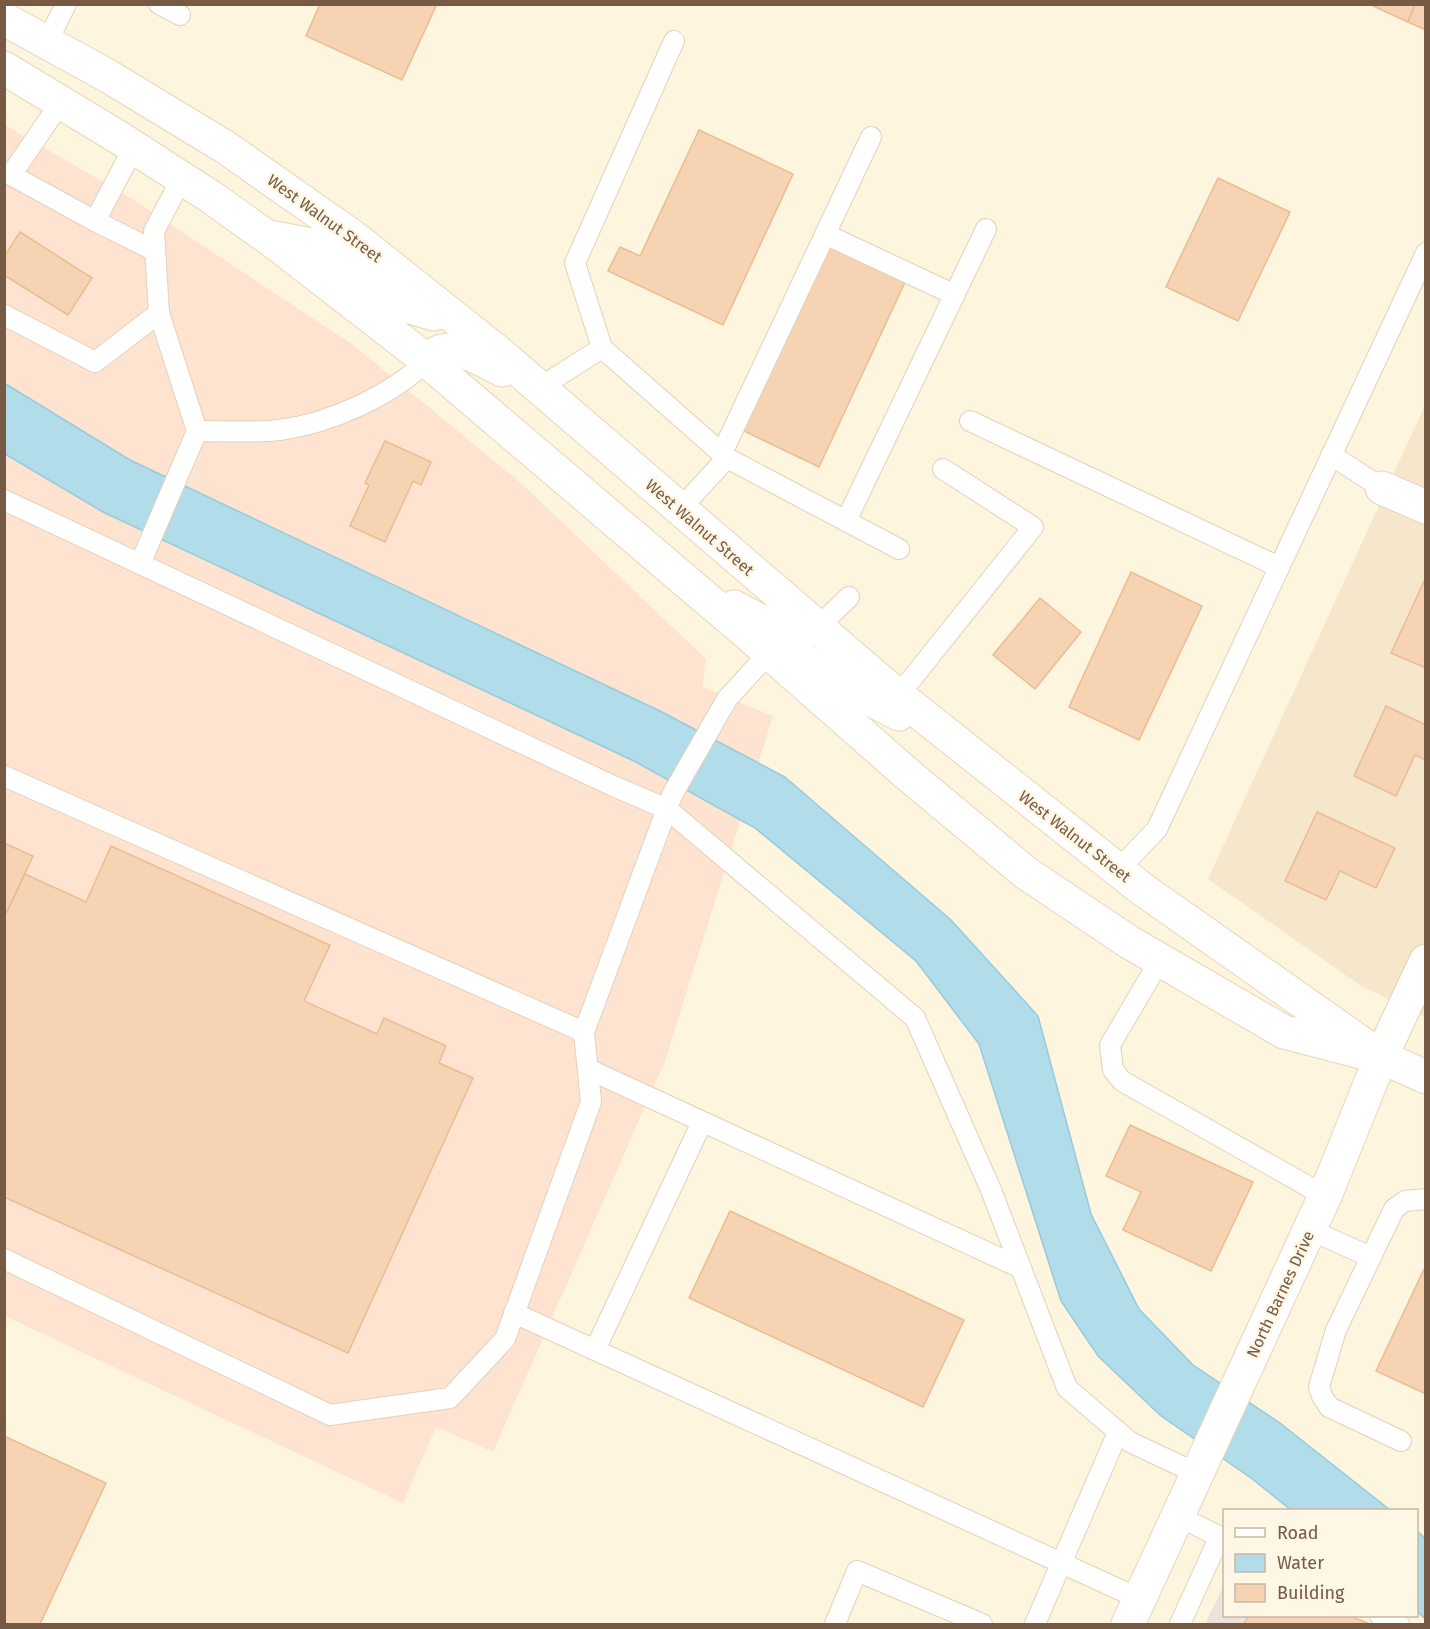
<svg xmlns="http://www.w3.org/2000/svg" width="1430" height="1629" font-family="'Fira Sans',sans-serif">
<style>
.residential{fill:#f6e7cc}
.commercial{fill:#ffe3d1}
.industrial{fill:#ebe4db}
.water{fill:#b1dce9;stroke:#97cadb;stroke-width:1.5}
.building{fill:#f6d4b3;stroke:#eabc92;stroke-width:1.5}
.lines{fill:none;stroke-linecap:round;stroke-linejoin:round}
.lane-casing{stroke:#e3d1b9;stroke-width:22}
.street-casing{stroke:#e3d1b9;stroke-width:35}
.secondary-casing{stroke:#ead4b9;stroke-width:35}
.lane{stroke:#fff;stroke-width:20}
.street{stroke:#fff;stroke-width:33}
.secondary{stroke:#fff;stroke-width:33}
.labels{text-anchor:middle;stroke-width:5;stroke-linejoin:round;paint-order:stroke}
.street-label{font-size:16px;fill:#765a44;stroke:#fff7e6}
</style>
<rect width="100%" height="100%" fill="#fef5de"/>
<polygon class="residential" points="1425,405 1425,1017 1361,986 1208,879"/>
<polygon class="commercial" points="5,125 126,195 352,344 521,483 706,659 703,687 773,716 665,1061 493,1452 436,1427 403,1503 5,1316"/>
<polygon class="industrial" points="1224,1585 1224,1616 1326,1616 1341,1624 1205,1624"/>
<g class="water">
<polygon points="4,383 130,460 662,712 785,777 951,920 1038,1016 1091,1214 1139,1309 1193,1365 1280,1423 1390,1510 1291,1510 1251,1478 1161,1416 1098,1356 1061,1301 979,1044 916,961 755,828 634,761 103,512 5,454"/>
<polygon points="1417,1531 1425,1538 1425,1619 1417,1611"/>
</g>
<g class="building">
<polygon points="320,4 437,4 402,80 306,36"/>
<polygon points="1369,4 1415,4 1408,22"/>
<polygon points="1415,4 1426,4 1426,30 1408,22"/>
<polygon points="699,130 793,174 723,325 608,271 620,247 640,256"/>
<polygon points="1218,178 1290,212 1238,321 1166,287"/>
<polygon points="20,232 92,278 68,315 4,275 4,257"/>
<polygon points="828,244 906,280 819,467 742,430"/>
<polygon points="385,441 431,462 421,485 413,481 385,542 350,526 369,485 365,483"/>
<polygon points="1131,572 1202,606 1139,740 1069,707"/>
<polygon points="1425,579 1426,579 1426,668 1391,653"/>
<polygon points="1040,598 1081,632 1035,689 993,655"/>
<polygon points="1386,706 1426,725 1426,760 1415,755 1396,796 1354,776"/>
<polygon points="1317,812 1395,848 1376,888 1340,871 1326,900 1285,881"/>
<polygon points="4,843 33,856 4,918"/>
<polygon points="111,846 330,945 304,1001 377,1034 384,1018 446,1046 439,1063 473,1078 348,1353 4,1197 4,918 25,874 86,902"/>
<polygon points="1130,1125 1253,1182 1211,1271 1123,1230 1141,1192 1106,1176"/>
<polygon points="730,1211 964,1320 923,1407 689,1298"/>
<polygon points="1426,1265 1426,1394 1376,1371"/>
<polygon points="4,1436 106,1483 40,1624 4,1624"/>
<polygon points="1248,1616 1350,1616 1370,1624 1244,1624"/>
</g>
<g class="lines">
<defs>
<g id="lane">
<polyline points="159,4 180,15"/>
<polyline points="674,41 575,263 602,348 727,458 899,549"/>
<polyline points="47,42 66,4"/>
<polyline points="61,102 11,175 95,221 134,147"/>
<polyline points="95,221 155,251"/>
<polyline points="825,234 955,295"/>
<polyline points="4,315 95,362 159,313"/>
<polyline points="539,388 602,348"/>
<polyline points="970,421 1279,567"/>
<path d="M197,431C224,431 253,433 280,430C331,423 390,396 427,361"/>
<polyline points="722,453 871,137"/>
<polyline points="1331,455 1382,488"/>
<polyline points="4,500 611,785 667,809 915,1018 991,1190 1067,1388 1130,1442 1198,1474"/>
<polyline points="679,510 727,458"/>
<polyline points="846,521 986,229"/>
<polyline points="140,564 197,431 159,313 154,231 182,178"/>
<polyline points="817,628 849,597"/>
<polyline points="898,696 1033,527 943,469"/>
<polyline points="4,776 584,1032"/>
<polyline points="1118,870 1157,829 1426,253"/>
<polyline points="1160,960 1110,1045 1113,1070 1122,1081 1325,1196"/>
<polyline points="588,1069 1021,1268"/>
<polyline points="1310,1230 1371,1257"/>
<polyline points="4,1259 330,1415 450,1398 505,1339 591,1102 584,1032 672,795 727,699 769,653"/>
<polyline points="514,1313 1140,1599"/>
<polyline points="595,1350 702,1122"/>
<polyline points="1401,1441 1329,1407 1322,1396 1319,1387 1336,1330 1394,1209 1405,1201 1426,1199"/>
<polyline points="1178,1516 1224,1539"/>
<polyline points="1380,1616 1399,1624"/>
<polyline points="835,1624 857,1571 982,1624"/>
<polyline points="1035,1624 1118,1432"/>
<polyline points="1180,1624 1220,1536"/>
</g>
<g id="street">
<polyline points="1382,488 1426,507"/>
<polyline points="1381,1057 1426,961"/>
</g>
<g id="secondary">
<polyline points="4,19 108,76 225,147 352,236 499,353 886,686 1142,889 1381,1057 1426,1077"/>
<polyline points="4,68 118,137 211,197 274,242 420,355 748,634 906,773 1026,873 1129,942 1284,1032 1365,1053"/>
<polyline points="275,238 321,247 376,291 403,305 434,314 442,310"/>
<path d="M427,361C431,358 435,354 439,352C456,344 487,362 502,370"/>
<polyline points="734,607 768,625 793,633 817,628"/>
<polyline points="789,655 798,656 856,692 899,714"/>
<polyline points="1128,1624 1325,1196 1381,1057"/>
</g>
</defs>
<use href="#lane" class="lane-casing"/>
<use href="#street" class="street-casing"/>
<use href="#secondary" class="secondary-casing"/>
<use href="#lane" class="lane"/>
<use href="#street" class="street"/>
<use href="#secondary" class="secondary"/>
</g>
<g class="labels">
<g class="street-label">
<text transform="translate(325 218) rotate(36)" y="6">West Walnut Street</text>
<text transform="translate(700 527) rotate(41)" y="6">West Walnut Street</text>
<text transform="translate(1075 836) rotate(38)" y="6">West Walnut Street</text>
<text transform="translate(1280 1294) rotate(-65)" y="6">North Barnes Drive</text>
</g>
</g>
<rect width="1430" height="1629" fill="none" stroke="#765a44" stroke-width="12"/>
<rect x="1223" y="1509" width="195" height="108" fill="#fff7e6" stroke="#c8b8a5" stroke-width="1.5"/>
<rect x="1235" y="1528" width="30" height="9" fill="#ffffff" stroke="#c8b8a5" stroke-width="1.5"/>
<text x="1277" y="1539" font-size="18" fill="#765a44">Road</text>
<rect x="1235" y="1554" width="30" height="18" fill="#b1dce9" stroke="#c8b8a5" stroke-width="1.5"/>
<text x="1277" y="1569" font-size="18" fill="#765a44">Water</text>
<rect x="1235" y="1584" width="30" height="18" fill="#f6d4b3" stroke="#c8b8a5" stroke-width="1.5"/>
<text x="1277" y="1599" font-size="18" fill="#765a44">Building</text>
</svg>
